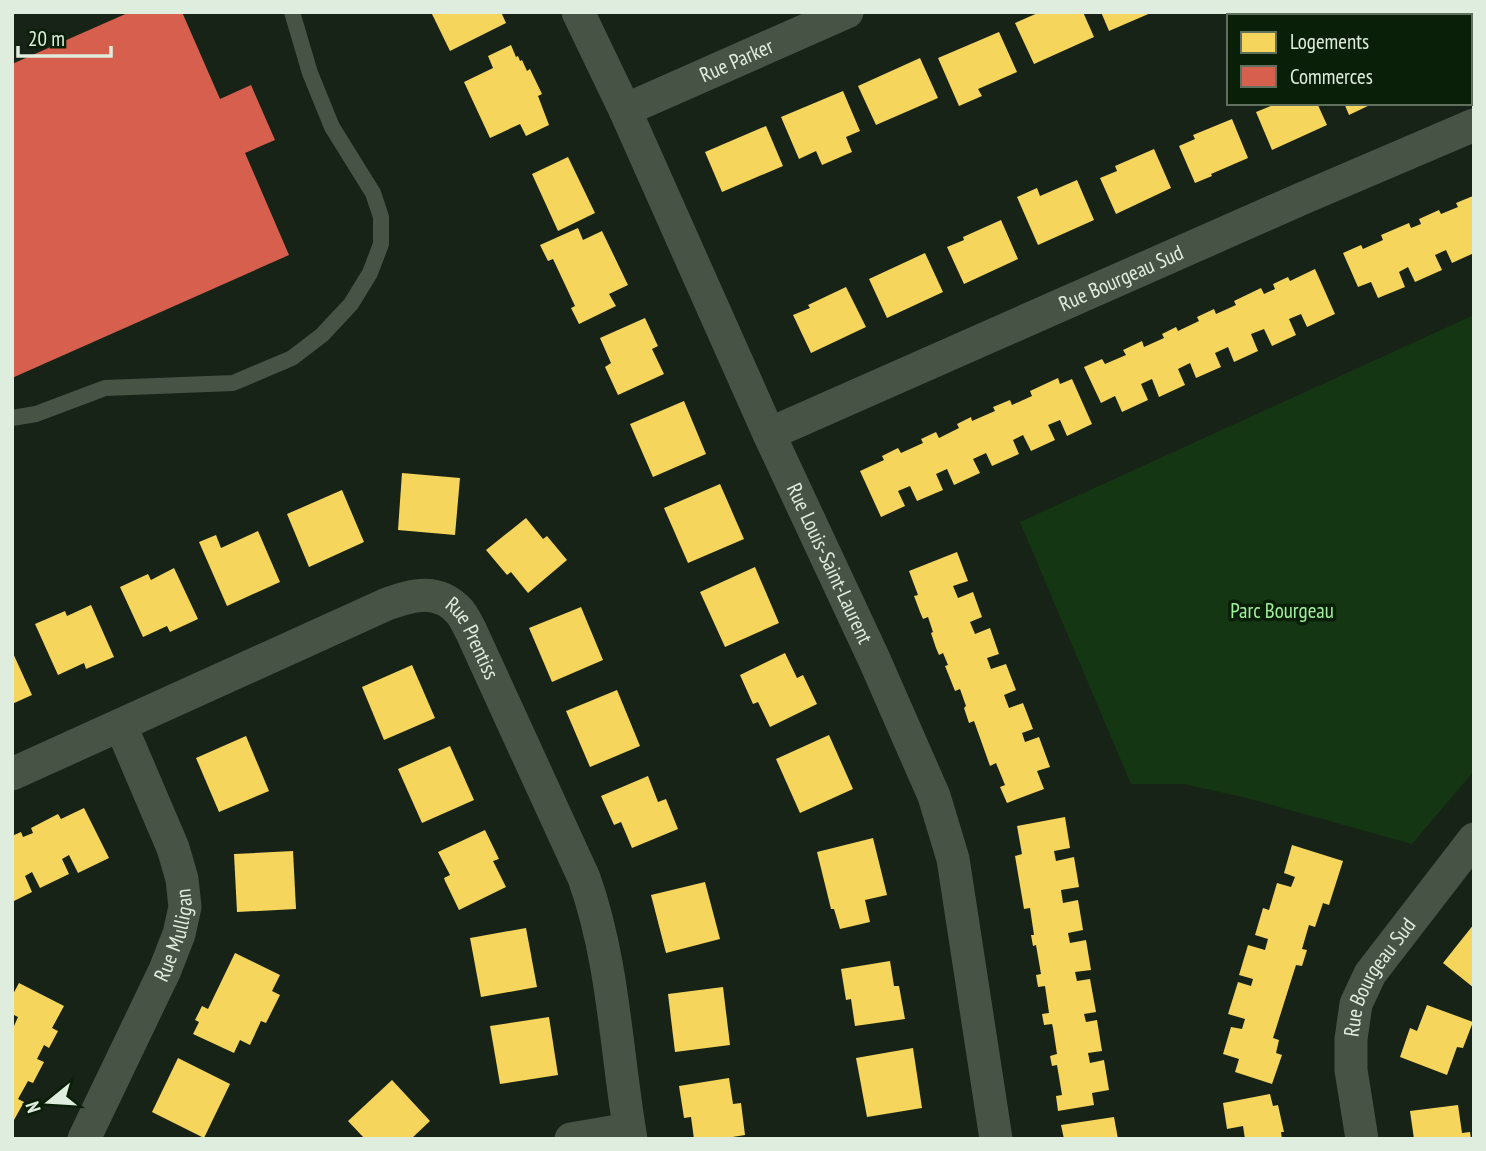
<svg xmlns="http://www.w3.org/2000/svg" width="1486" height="1151" font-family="'PT Sans Narrow',sans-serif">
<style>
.green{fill:#143612}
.homes{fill:#f6d55c}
.shops{fill:#d6604d}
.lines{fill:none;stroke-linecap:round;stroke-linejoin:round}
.service{stroke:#465345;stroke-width:16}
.minor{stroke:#465345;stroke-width:33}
.labels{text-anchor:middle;stroke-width:7;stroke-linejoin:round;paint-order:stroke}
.street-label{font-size:21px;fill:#dfedde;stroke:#091f08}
.park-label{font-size:21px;fill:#a2ef9c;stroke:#091f08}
</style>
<rect width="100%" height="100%" fill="#182317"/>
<polygon class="green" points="1474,315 1474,771 1412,844 1247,798 1184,784 1131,784 1020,522"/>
<g class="homes">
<polygon points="431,12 501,12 506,23 450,51"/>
<polygon points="1040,12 1083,12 1094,37 1034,64 1015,23"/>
<polygon points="1101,12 1153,12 1109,31"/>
<polygon points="999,32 1017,72 978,89 982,96 959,106 938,58"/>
<polygon points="511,45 516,57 518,56 520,61 522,60 527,71 530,69 542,94 538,96 549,125 526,136 520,124 490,138 464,82 493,68 488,56"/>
<polygon points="920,58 938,98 876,125 858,86"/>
<polygon points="843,91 860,131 846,137 852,152 822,165 816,151 799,159 781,117"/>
<polygon points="1272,103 1317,103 1327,125 1272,150 1256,112 1273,105"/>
<polygon points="1344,103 1374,103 1349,115"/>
<polygon points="1232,119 1248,158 1211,174 1212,176 1195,183 1179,146 1195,139 1193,135"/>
<polygon points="766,126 783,166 722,192 705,152"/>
<polygon points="1154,149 1171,188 1116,214 1100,178 1117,171 1115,166"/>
<polygon points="568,157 595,213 558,231 532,174"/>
<polygon points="1077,180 1094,220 1038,245 1017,197 1037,188 1040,196"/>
<polygon points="1473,196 1474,253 1452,263 1446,250 1435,255 1442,270 1415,282 1408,267 1399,272 1405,287 1378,298 1371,282 1358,287 1343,253 1361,245 1363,249 1383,240 1381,235 1409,223 1411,228 1421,224 1419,219 1439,210 1441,214 1458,207 1456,203"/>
<polygon points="1001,220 1018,259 964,284 947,247 964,240 963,237"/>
<polygon points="578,228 583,240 602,231 628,285 609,294 616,306 579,324 571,308 575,306 553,259 548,261 540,245"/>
<polygon points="925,253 943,292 887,318 869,279"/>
<polygon points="1315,269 1335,314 1307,327 1301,314 1289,319 1296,335 1272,346 1264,329 1251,334 1258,351 1234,362 1228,347 1215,353 1221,367 1196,378 1190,363 1178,369 1185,385 1159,397 1152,379 1141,384 1148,400 1122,412 1115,396 1101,403 1084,367 1102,359 1105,364 1126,355 1123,350 1142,341 1144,347 1164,338 1162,334 1176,327 1178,331 1199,321 1197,317 1214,309 1216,314 1236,305 1234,301 1261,288 1264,294 1275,289 1273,284 1288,277 1290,281"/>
<polygon points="846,287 866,327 811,353 793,315 810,308 808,305"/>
<polygon points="645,318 657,344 658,346 652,349 664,374 618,395 605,367 611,363 600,338"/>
<polygon points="1058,378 1060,384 1072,379 1092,424 1067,436 1060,420 1048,425 1055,440 1031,451 1023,435 1013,440 1019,454 992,466 986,453 973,459 980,473 954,485 947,469 936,474 943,490 917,501 910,486 898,491 905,506 881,517 860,471 884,460 882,456 898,448 901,453 923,443 921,439 936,432 939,438 959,428 957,424 971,417 972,421 995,411 993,407 1010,400 1012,405 1032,396 1030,391"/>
<polygon points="684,401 706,454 653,477 630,424"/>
<polygon points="402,473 460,478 455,535 398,530"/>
<polygon points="720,484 744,539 688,563 664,508"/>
<polygon points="342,490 364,542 309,567 287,514"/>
<polygon points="526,518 543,539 547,536 567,560 528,593 511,572 507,575 486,550"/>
<polygon points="258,531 280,582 227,606 199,542 216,535 221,548"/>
<polygon points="957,552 968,581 953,586 958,598 973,592 982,617 970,622 975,634 990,628 999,654 987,658 991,669 1006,664 1016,690 1004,695 1009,708 1023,703 1033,729 1022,733 1025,742 1039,737 1050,767 1037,771 1044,789 1007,803 1000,787 1005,785 996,763 990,766 974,721 969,723 964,708 966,706 960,689 955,691 945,666 948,665 943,653 939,655 936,648 931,633 933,632 928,617 923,619 920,612 914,596 918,595 909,571"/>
<polygon points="755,567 779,623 725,647 700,592"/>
<polygon points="174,568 198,619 172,631 170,632 167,626 143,637 120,587 148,574 151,580"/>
<polygon points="91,605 114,657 86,669 84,663 58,675 35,624 65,611 67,616"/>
<polygon points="581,607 603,660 552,682 529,628"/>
<polygon points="12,651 32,695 12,704"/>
<polygon points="785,653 797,678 803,675 817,704 770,727 758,702 753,704 740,675"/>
<polygon points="412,665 435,718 384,740 362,687"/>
<polygon points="617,690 640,746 590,767 566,711"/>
<polygon points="829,735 853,789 800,813 776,759"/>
<polygon points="246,736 269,791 219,812 196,758"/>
<polygon points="450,746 474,800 422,823 398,769"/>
<polygon points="648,776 658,802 666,799 678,829 632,848 621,822 614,825 601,796"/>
<polygon points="84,808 109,858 78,873 69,855 62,859 69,874 40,888 32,872 25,876 32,892 12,902 12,836 21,832 23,837 33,833 31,828 58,814 61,819"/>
<polygon points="1065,817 1070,848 1054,851 1056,861 1074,857 1079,887 1061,890 1063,903 1078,900 1083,930 1068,933 1070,943 1086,940 1091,970 1075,972 1077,981 1090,979 1096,1012 1084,1014 1086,1022 1097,1020 1102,1051 1088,1053 1090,1063 1104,1060 1109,1090 1092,1093 1094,1105 1058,1111 1056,1096 1062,1095 1057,1065 1052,1066 1050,1056 1057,1054 1053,1028 1052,1024 1044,1025 1042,1014 1049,1013 1045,986 1038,987 1036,975 1041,974 1036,945 1033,946 1031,935 1034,935 1030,908 1024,909 1015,856 1022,854 1017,826"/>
<polygon points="485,830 499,859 493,861 506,887 459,910 445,881 444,878 450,875 438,852"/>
<polygon points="873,838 887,895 865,900 870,922 840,929 834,909 831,909 817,852"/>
<polygon points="1292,845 1343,861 1329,905 1323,903 1315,927 1309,925 1302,949 1307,950 1302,966 1296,965 1273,1038 1279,1040 1276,1053 1282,1055 1272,1084 1235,1072 1239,1059 1223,1054 1231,1027 1242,1029 1245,1019 1228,1014 1238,982 1251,986 1253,979 1239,975 1248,945 1265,950 1268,939 1255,935 1263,908 1269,910 1277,883 1291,887 1295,877 1284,873"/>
<polygon points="293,851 296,909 237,912 234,854"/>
<polygon points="705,882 720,939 666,953 651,895"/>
<polygon points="1474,924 1474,988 1443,963"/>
<polygon points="526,928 537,987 481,997 470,938"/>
<polygon points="235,953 280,975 272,991 280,995 266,1023 261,1021 250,1045 240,1040 234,1053 193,1034 199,1022 195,1020 202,1006 208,1009"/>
<polygon points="890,961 894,986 899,986 905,1019 855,1026 851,999 846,1000 841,969"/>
<polygon points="19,983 64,1006 52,1028 58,1031 49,1048 44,1045 37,1059 44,1062 33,1083 28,1081 18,1099 24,1102 14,1120 12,1119 12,1025 14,1026 18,1017 12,1014 12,996"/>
<polygon points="723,987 730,1045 675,1052 668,994"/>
<polygon points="1427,1005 1473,1022 1463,1048 1457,1047 1447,1075 1400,1057 1410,1028 1417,1031"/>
<polygon points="549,1017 558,1075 500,1084 490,1026"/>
<polygon points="913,1048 922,1108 867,1117 856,1058"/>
<polygon points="178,1058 230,1084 204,1138 152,1112"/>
<polygon points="729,1078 733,1104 741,1103 745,1135 720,1139 694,1139 691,1117 684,1118 679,1086"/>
<polygon points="392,1080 430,1121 411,1139 365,1139 348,1121"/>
<polygon points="1270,1094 1273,1106 1278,1105 1284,1132 1281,1132 1282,1139 1245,1139 1243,1126 1227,1129 1223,1103"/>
<polygon points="1458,1105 1462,1133 1470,1132 1471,1139 1414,1139 1410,1111"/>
<polygon points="1114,1117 1118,1139 1064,1139 1061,1125"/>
</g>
<polygon class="shops" points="130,12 182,12 220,99 251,85 275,140 245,153 289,255 12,378 12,64"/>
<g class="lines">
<polyline class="service" points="12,418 36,414 105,388 233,383 292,358 322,335 351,304 370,273 381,244 381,217 373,193 332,127 310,73 292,12"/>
<g class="minor">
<path id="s1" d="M578,12L625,110L769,434L874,659L934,796L953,859L996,1139"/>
<path id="s2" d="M625,110L847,12"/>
<path id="s3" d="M769,434L1301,199L1474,125"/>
<path id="s4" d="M12,774L387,604C413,595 438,587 460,612C464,617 468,625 471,631L584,878C614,962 616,1052 631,1139"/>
<path id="s5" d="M84,1139L165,970L179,934L185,907L182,879L173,848L121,726"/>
<polyline points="571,1139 629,1129"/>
<path id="s6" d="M1362,1139L1351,1070V1039L1356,1004L1370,974L1474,839"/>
</g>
</g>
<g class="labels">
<g class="street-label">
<text dy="7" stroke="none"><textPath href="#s2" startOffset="122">Rue Parker</textPath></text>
<text dy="7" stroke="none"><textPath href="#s3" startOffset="385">Rue Bourgeau Sud</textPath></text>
<text dy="7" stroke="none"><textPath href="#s1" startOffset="606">Rue Louis-Saint-Laurent</textPath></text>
<text dy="7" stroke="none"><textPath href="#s4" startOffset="520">Rue Prentiss</textPath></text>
<text dy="7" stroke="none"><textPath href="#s5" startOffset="224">Rue Mulligan</textPath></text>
<text dy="7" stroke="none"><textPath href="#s6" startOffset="170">Rue Bourgeau Sud</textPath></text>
</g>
<g class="park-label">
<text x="1282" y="618">Parc Bourgeau</text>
</g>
</g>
<rect width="1486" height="1151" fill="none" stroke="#dfedde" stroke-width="28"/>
<rect x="1227" y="14" width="245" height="91" fill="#091f08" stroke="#5f715e" stroke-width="2"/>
<rect x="1241" y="32" width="35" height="21" fill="#f6d55c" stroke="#5f715e" stroke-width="2"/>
<text x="1290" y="49" font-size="21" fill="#dfedde">Logements</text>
<rect x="1241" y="66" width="35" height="21" fill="#d6604d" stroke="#5f715e" stroke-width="2"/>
<text x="1290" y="84" font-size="21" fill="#dfedde">Commerces</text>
<g transform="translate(49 1102) rotate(252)" stroke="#091f08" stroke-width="5" paint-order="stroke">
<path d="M0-5L12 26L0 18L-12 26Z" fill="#dfedde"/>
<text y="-10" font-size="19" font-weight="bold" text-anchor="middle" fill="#dfedde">N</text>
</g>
<path d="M18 46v10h93v-10" fill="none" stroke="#dfedde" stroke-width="3.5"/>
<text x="28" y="46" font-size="21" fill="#dfedde" stroke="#091f08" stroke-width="5" paint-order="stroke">20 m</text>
</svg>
